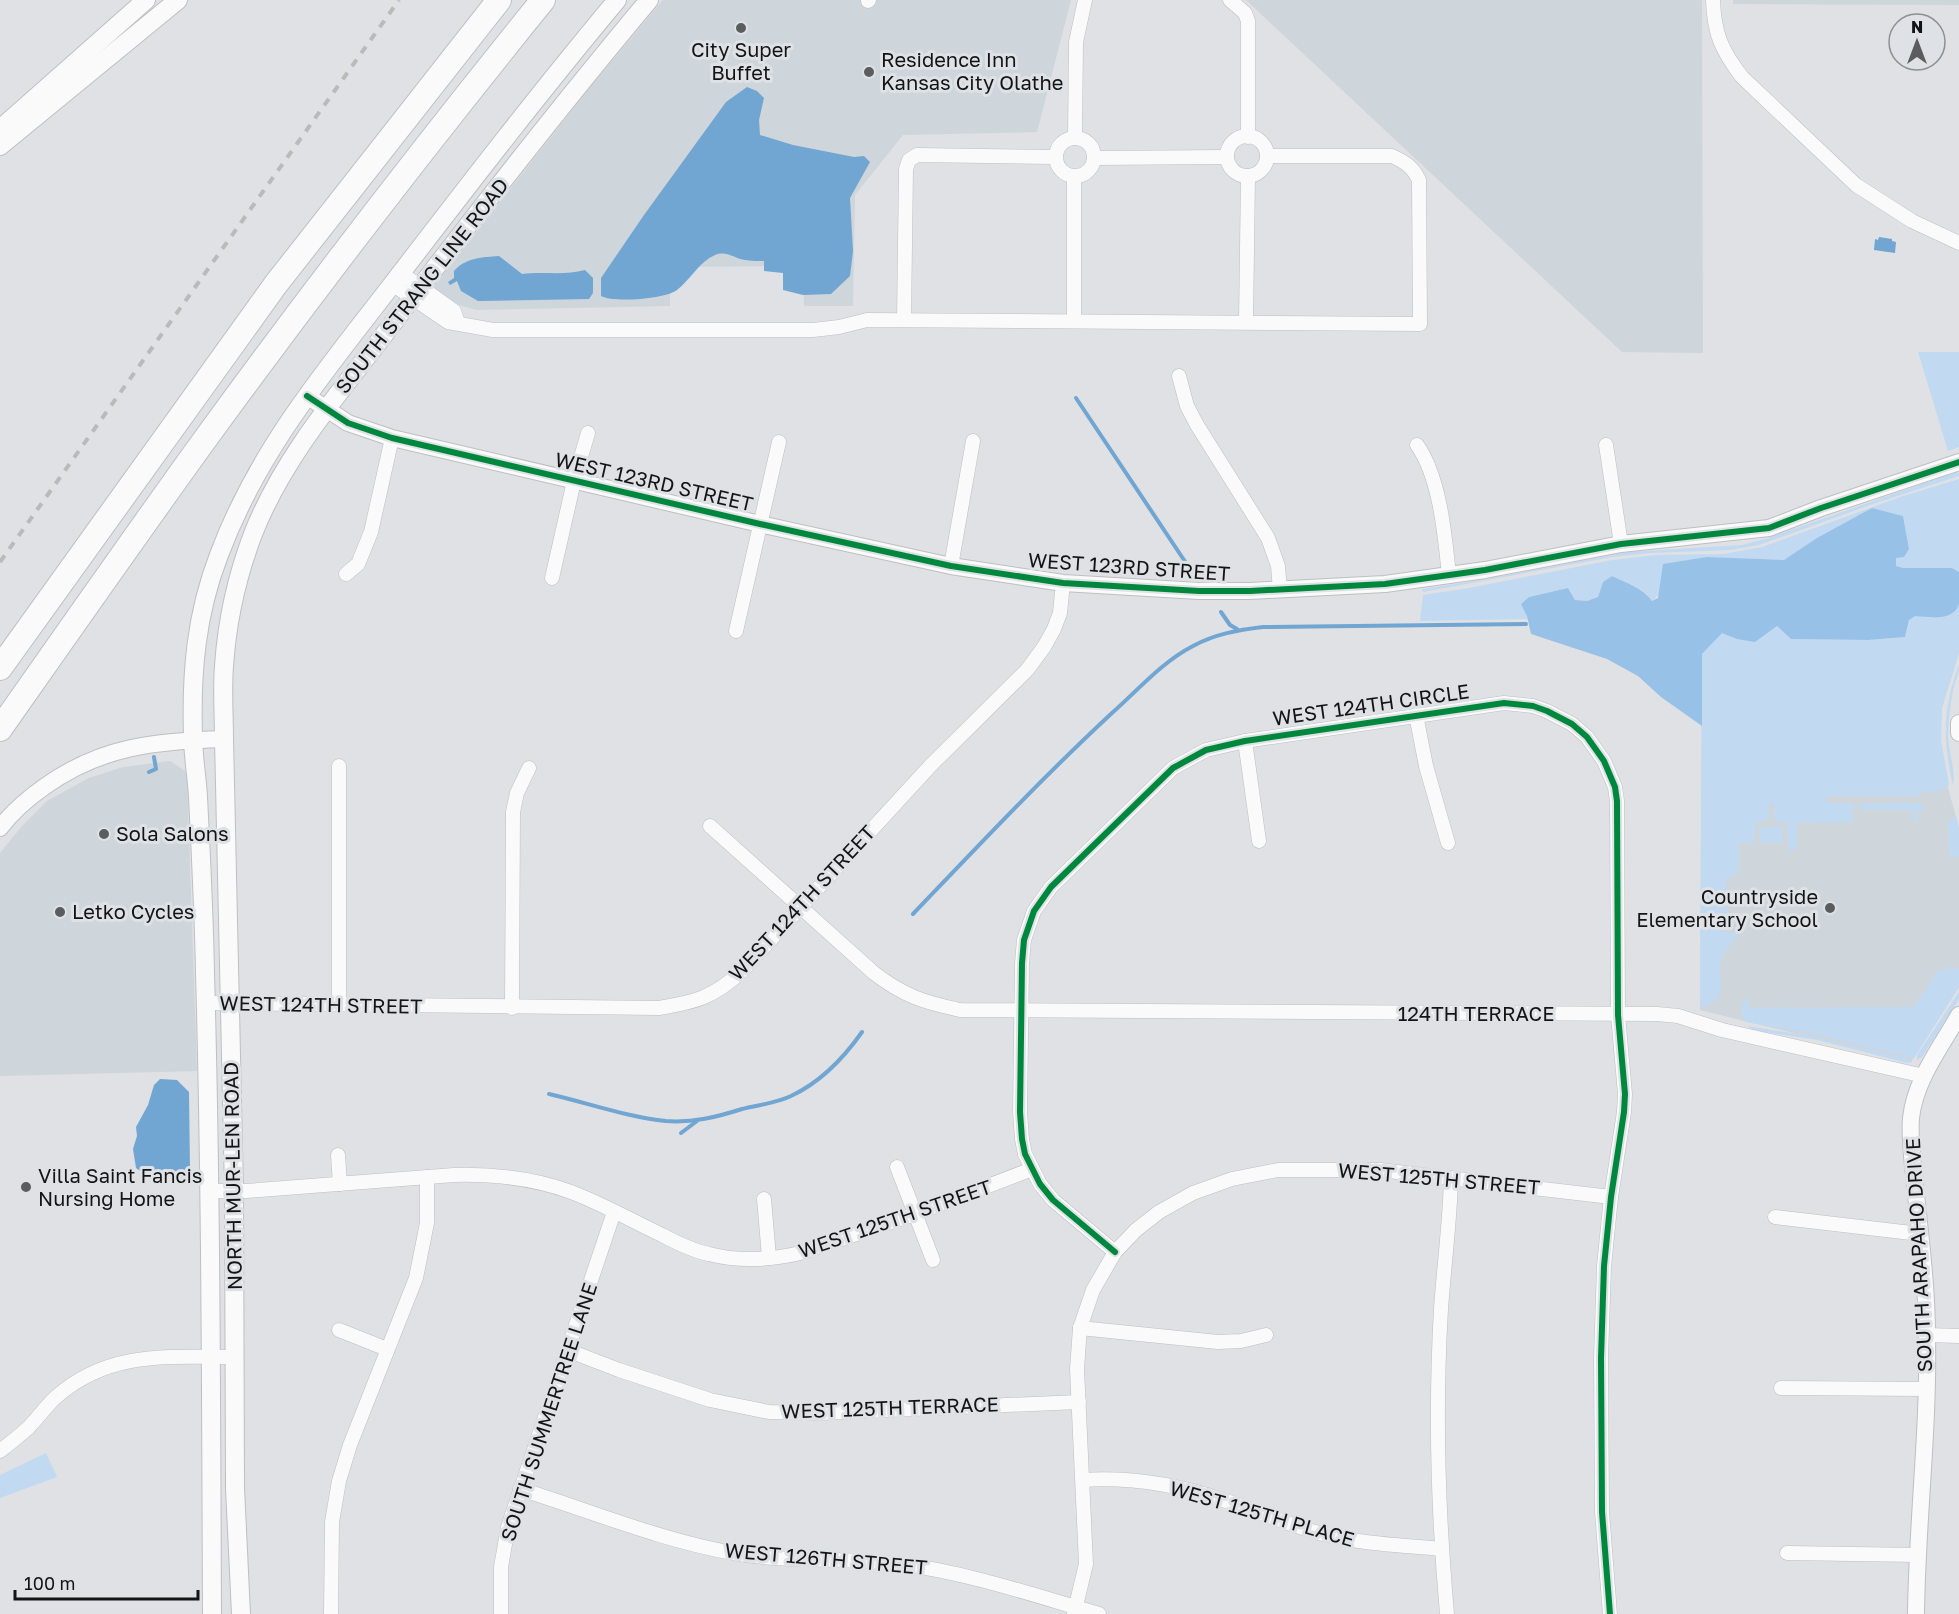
<svg xmlns="http://www.w3.org/2000/svg" width="1959" height="1614" font-family="'Golos Text',sans-serif">
<style>
.built{fill:#ced5db}
.green{fill:#c1daf2}
.forest{fill:#98c1e7}
.water{fill:#71a5d2}
.lines{fill:none;stroke-linecap:round;stroke-linejoin:round}
.stream{stroke:#71a5d2;stroke-width:4}
.minor-casing{stroke:#bebfc1;stroke-width:15}
.tertiary-casing{stroke:#bebfc1;stroke-width:18}
.secondary-casing{stroke:#bebfc1;stroke-width:20}
.motorway-casing{stroke:#bebfc1;stroke-width:26}
.minor{stroke:#fafafb;stroke-width:14}
.tertiary{stroke:#fafafb;stroke-width:16}
.secondary{stroke:#fafafb;stroke-width:18}
.motorway{stroke:#fafafb;stroke-width:24}
.rail{stroke:#bababb;stroke-width:4;stroke-dasharray:8 8;stroke-linecap:butt}
.cycleway-casing{stroke:#dee1e5;stroke-width:10}
.cycleway{stroke:#00873e;stroke-width:6}
.poi-dot{fill:#5a5c5d;stroke:#dee1e5;stroke-width:2}
.labels{text-anchor:middle;stroke-width:6;stroke-linejoin:round;paint-order:stroke}
.poi-label{font-size:20px;fill:#131415;stroke:#dee1e5;text-anchor:start}
.street-label{font-size:20px;fill:#131415;stroke:#dee1e5}
</style>
<rect width="100%" height="100%" fill="#dfe1e4"/>
<g class="built">
<polygon points="663,0 1071,0 1037,132 903,135 855,195 853,306 804,306 803,266 670,267 670,306 477,310 426,296 592,85"/>
<polygon points="1246,0 1702,0 1703,353 1622,352"/>
<polygon points="1733,0 1959,0 1959,5 1733,4"/>
<polygon points="1959,653 1942,708 1940,738 1942,766 1959,828 1959,987 1911,1062 1700,1010 1702,654"/>
<polygon points="170,761 185,771 187,778 197,1071 0,1076 0,853 23,825 47,801 89,778 123,767"/>
</g>
<g class="green">
<polygon points="1918,352 1959,352 1959,447 1948,451"/>
<polygon points="1956,472 1959,473 1959,476 1876,503 1759,545 1731,550 1650,553 1612,557 1423,592 1422,589 1482,580 1628,552 1742,545 1768,538"/>
<path d="M1959,479V572L1952,568H1903L1896,566V558L1909,549L1903,516L1872,508L1784,560L1707,557L1698,559L1652,601C1644,588 1626,583 1612,576L1603,582L1598,597L1587,601L1575,600L1568,588L1529,597L1528,619L1420,621L1423,595L1469,588L1612,560L1657,555L1723,554L1762,547L1903,496Z"/>
<path d="M1959,604V653L1942,708L1941,740L1949,785C1940,793 1932,792 1920,792L1919,796H1827V803H1853V822L1797,823V850H1791L1788,848L1787,822H1774V804H1769L1768,821L1755,822L1754,843H1739V873H1734V878H1726L1727,915L1723,916V932L1735,933L1738,937C1715,957 1721,964 1721,992L1713,1002L1705,1007L1700,1006L1702,654L1722,632L1737,639L1777,626L1791,639L1868,640L1905,637L1909,620L1915,615L1932,618L1957,608Z"/>
<path d="M1959,664C1959,674 1955,681 1953,691C1950,707 1948,722 1948,738C1949,750 1956,776 1953,785C1942,738 1943,709 1959,664Z"/>
<polygon points="1920,803 1924,806 1924,810 1917,811 1917,821 1913,821 1912,810 1860,810 1860,804"/>
<polygon points="1956,816 1959,828 1959,935 1959,857 1949,857 1948,822"/>
<polygon points="1759,827 1782,827 1782,843 1760,843"/>
<path d="M1952,968L1959,969V987L1914,1058L1810,1033L1745,1022C1740,1013 1740,1005 1746,998L1749,1000V1008L1914,1007L1938,971L1943,969Z"/>
<polygon points="1959,992 1959,999 1922,1057 1917,1060 1917,1055"/>
<polygon points="1748,1026 1810,1036 1902,1057 1912,1061 1912,1062 1907,1063 1817,1040 1753,1030"/>
<polygon points="46,1453 57,1477 0,1498 0,1475"/>
</g>
<path class="forest" d="M1872,508L1903,516L1909,549L1904,557L1896,558V566L1903,568H1952L1959,572V604C1953,622 1930,617 1915,616L1909,620L1905,637L1868,640L1791,639L1777,626L1755,642L1737,639L1722,633L1702,654V726L1661,697L1638,676L1607,659L1531,634L1527,616L1521,604L1529,597L1568,588L1575,600L1587,601L1598,597L1603,582L1612,576C1626,583 1643,588 1652,601L1658,598L1663,564L1707,557L1784,560L1817,538Z"/>
<g class="water">
<path d="M747,87L757,91L764,98L759,120L760,135L793,145L854,157L864,156L870,162L850,198L853,251L850,276L831,294L803,295L783,290V273L764,271V261C758,261 751,261 745,260C735,259 727,250 715,255C699,262 690,280 677,290C666,299 613,303 601,296V278L644,215L726,102Z"/>
<polygon points="1879,237 1892,239 1892,241 1896,242 1895,253 1874,250 1875,239 1878,240"/>
<path d="M499,256L522,274C543,271 564,276 585,270L593,278V293L589,299L478,301L461,291L457,281L450,285L448,282L454,278V271C465,258 483,257 499,256Z"/>
<polygon points="160,1079 177,1080 189,1092 190,1171 182,1180 164,1185 150,1178 136,1168 133,1149 137,1136 136,1127 148,1105 154,1085"/>
</g>
<g class="lines">
<g class="stream">
<polyline points="1076,398 1194,575"/>
<polyline points="1221,612 1230,625 1237,629"/>
<polyline points="149,772 156,769 154,757"/>
<path d="M913,914C978,846 1043,777 1112,713C1138,690 1162,662 1193,646C1215,634 1238,630 1263,627L1526,624"/>
<path d="M549,1094C588,1103 627,1117 666,1121C693,1123 717,1117 742,1109C758,1105 777,1103 791,1096C821,1082 843,1059 862,1032"/>
<polyline points="681,1133 697,1121"/>
</g>
<defs>
<g id="minor">
<polyline points="1230,0 1245,13 1248,21 1248,137"/>
<path d="M1713,0C1714,34 1722,51 1742,77L1856,185L1912,221L1959,243"/>
<polyline points="868,1 869,0"/>
<circle cx="1247" cy="156" r="20"/>
<polyline points="1075,137 1076,42 1085,0"/>
<circle cx="1075" cy="157" r="19"/>
<polyline points="1094,158 1227,157"/>
<polyline points="1074,176 1074,321"/>
<polyline points="401,273 454,311 458,323"/>
<path d="M392,284L448,322L493,330H813L839,327L867,320L1420,324L1419,180C1413,167 1405,162 1392,156H1267"/>
<polyline points="904,320 906,169 909,160 917,155 1055,157"/>
<polyline points="1246,322 1248,176"/>
<polyline points="1179,376 1187,406 1197,425 1268,538 1278,566 1280,590"/>
<path d="M1417,445C1440,477 1445,536 1449,576"/>
<polyline points="1606,445 1621,544"/>
<polyline points="951,566 973,441"/>
<polyline points="346,574 358,564 371,532 392,438"/>
<polyline points="552,578 574,481 588,433"/>
<polyline points="736,631 779,442"/>
<polyline points="1416,715 1426,766 1448,843"/>
<polyline points="1245,741 1259,841"/>
<polyline points="339,766 339,1004"/>
<path d="M710,826L874,973C904,996 923,1002 960,1010L1657,1014L1678,1016L1722,1030L1924,1076"/>
<path d="M206,1003L659,1008C696,1002 714,997 742,971L931,765L1027,670L1044,647L1054,629L1060,613L1063,583"/>
<polyline points="512,1008 513,812 517,793 529,768"/>
<polyline points="338,1155 340,1184"/>
<polyline points="897,1167 933,1260"/>
<path d="M210,1191H246L454,1175C495,1174 533,1178 571,1192C603,1204 632,1221 662,1235C677,1243 693,1251 709,1254C739,1262 774,1260 804,1252L915,1214L1032,1169"/>
<polyline points="764,1199 769,1257"/>
<polyline points="1775,1217 1920,1234"/>
<polyline points="1115,1252 1053,1200 1040,1184 1025,1154 1022,1139 1020,1112 1022,963 1024,940 1034,911 1051,887 1173,768 1206,750 1245,741 1504,703 1533,706 1547,711 1572,724 1587,737 1604,761 1615,787 1617,801 1618,1015 1625,1094 1624,1112 1611,1197 1604,1266 1601,1358 1602,1512 1610,1614"/>
<polyline points="1080,1328 1218,1342 1241,1341 1266,1335"/>
<polyline points="339,1330 387,1349"/>
<polyline points="1927,1335 1959,1336"/>
<polyline points="567,1350 619,1370 710,1400 769,1412 819,1413 1079,1402"/>
<polyline points="1781,1388 1926,1389"/>
<path d="M0,1451C9,1444 19,1436 28,1428C38,1418 46,1406 56,1397C109,1350 169,1357 235,1357"/>
<path d="M1083,1480C1130,1477 1178,1485 1223,1500C1255,1510 1286,1524 1319,1533C1359,1544 1400,1545 1441,1549"/>
<path d="M520,1489C591,1511 660,1540 733,1553C789,1563 845,1557 901,1564C969,1573 1033,1595 1099,1614"/>
<polyline points="1787,1553 1918,1555"/>
<polyline points="331,1614 332,1522 339,1481 350,1445 416,1278 427,1223 427,1177"/>
<polyline points="501,1614 501,1567 508,1527 614,1212"/>
<polyline points="1074,1614 1086,1564 1077,1369 1080,1328 1093,1290 1115,1252 1136,1230 1159,1212 1193,1193 1232,1179 1278,1170 1380,1170 1611,1197"/>
<path d="M1447,1614C1438,1513 1435,1411 1441,1309C1444,1265 1450,1222 1451,1178"/>
</g>
<g id="tertiary">
<polyline points="307,396 348,423 392,438 760,524 951,566 1063,583 1199,591 1250,591 1385,584 1485,570 1621,544 1769,528 1821,508 1959,462"/>
<polyline points="1959,723 1959,733"/>
<path d="M0,828C12,812 27,799 44,787C101,746 156,741 224,739"/>
<path d="M1916,1614C1917,1521 1929,1429 1927,1336C1927,1290 1921,1241 1916,1195C1914,1169 1909,1144 1911,1118C1915,1080 1941,1047 1959,1015"/>
</g>
<g id="secondary">
<polyline points="0,129 146,0"/>
<polyline points="0,146 178,0"/>
<path d="M212,1614C211,1400 211,1186 205,973C204,914 201,856 198,797C197,777 193,756 193,736C191,673 196,614 219,555C258,450 326,370 394,282C467,187 540,92 617,0"/>
<path d="M241,1614L235,1488L234,1191L224,739C224,715 222,690 224,666C227,622 237,576 253,534C284,455 342,390 393,323C476,214 561,105 649,0"/>
</g>
<g id="motorway">
<polyline points="0,668 276,284 499,0"/>
<path d="M0,729C66,635 131,542 198,449C309,296 424,147 543,0"/>
</g>
</defs>
<use href="#minor" class="minor-casing"/>
<use href="#tertiary" class="tertiary-casing"/>
<use href="#secondary" class="secondary-casing"/>
<use href="#motorway" class="motorway-casing"/>
<use href="#minor" class="minor"/>
<use href="#tertiary" class="tertiary"/>
<use href="#secondary" class="secondary"/>
<use href="#motorway" class="motorway"/>
<polyline class="rail" points="0,562 399,0"/>
<defs>
<g id="cycleway">
<polyline points="307,396 348,423 392,438 760,524 951,566 1063,583 1199,591 1250,591 1385,584 1485,570 1621,544 1769,528 1821,508 1959,462"/>
<polyline points="1115,1252 1053,1200 1040,1184 1025,1154 1022,1139 1020,1112 1022,963 1024,940 1034,911 1051,887 1173,768 1206,750 1245,741 1504,703 1533,706 1547,711 1572,724 1587,737 1604,761 1615,787 1617,801 1618,1015 1625,1094 1624,1112 1611,1197 1604,1266 1601,1358 1602,1512 1610,1614"/>
</g>
</defs>
<use href="#cycleway" class="cycleway-casing"/>
<use href="#cycleway" class="cycleway"/>
</g>
<g class="poi-dot">
<circle cx="741" cy="28" r="6"/>
<circle cx="869" cy="72" r="6"/>
<circle cx="104" cy="834" r="6"/>
<circle cx="1830" cy="908" r="6"/>
<circle cx="60" cy="912" r="6"/>
<circle cx="26" cy="1187" r="6"/>
</g>
<g class="labels">
<g class="poi-label">
<text x="741" y="57" text-anchor="middle">City Super<tspan x="741" dy="23">Buffet</tspan></text>
<text x="881" y="67">Residence Inn<tspan x="881" dy="23">Kansas City Olathe</tspan></text>
<text x="116" y="841">Sola Salons</text>
<text x="1818" y="904" text-anchor="end">Countryside<tspan x="1818" dy="23">Elementary School</tspan></text>
<text x="72" y="919">Letko Cycles</text>
<text x="38" y="1183">Villa Saint Fancis<tspan x="38" dy="23">Nursing Home</tspan></text>
</g>
<g class="street-label">
<text transform="translate(422 286) rotate(-52)" y="7">SOUTH STRANG LINE ROAD</text>
<text transform="translate(654 482) rotate(13)" y="7">WEST 123RD STREET</text>
<text transform="translate(1129 567) rotate(4)" y="7">WEST 123RD STREET</text>
<text transform="translate(1371 705) rotate(-8)" y="7">WEST 124TH CIRCLE</text>
<text transform="translate(802 903) rotate(-47)" y="7">WEST 124TH STREET</text>
<text transform="translate(321 1005) rotate(1)" y="7">WEST 124TH STREET</text>
<text x="1476" y="1021">124TH TERRACE</text>
<text transform="translate(233 1176) rotate(-91)" y="7">NORTH MUR-LEN ROAD</text>
<text transform="translate(1439 1179) rotate(5)" y="7">WEST 125TH STREET</text>
<text transform="translate(895 1219) rotate(-19)" y="7">WEST 125TH STREET</text>
<text transform="translate(1919 1255) rotate(-93)" y="7">SOUTH ARAPAHO DRIVE</text>
<text transform="translate(890 1408) rotate(-2)" y="7">WEST 125TH TERRACE</text>
<text transform="translate(549 1412) rotate(-72)" y="7">SOUTH SUMMERTREE LANE</text>
<text transform="translate(1262 1514) rotate(16)" y="7">WEST 125TH PLACE</text>
<text transform="translate(826 1559) rotate(5)" y="7">WEST 126TH STREET</text>
</g>
</g>
<g transform="translate(1917 42)"><circle r="28" fill="#dee1e5" stroke="#8d8f92" stroke-width="1.5"/>
<path d="M0-4.5L10 22L0 15L-10 22Z" fill="#5a5c5d"/>
<text y="-9" font-size="16" font-weight="bold" text-anchor="middle" fill="#131415">N</text>
</g>
<path d="M15 1590v9h183v-9" fill="none" stroke="#131415" stroke-width="3"/>
<text x="24" y="1590" font-size="18" fill="#131415" stroke="#dee1e5" stroke-width="4.5" paint-order="stroke">100 m</text>
</svg>
